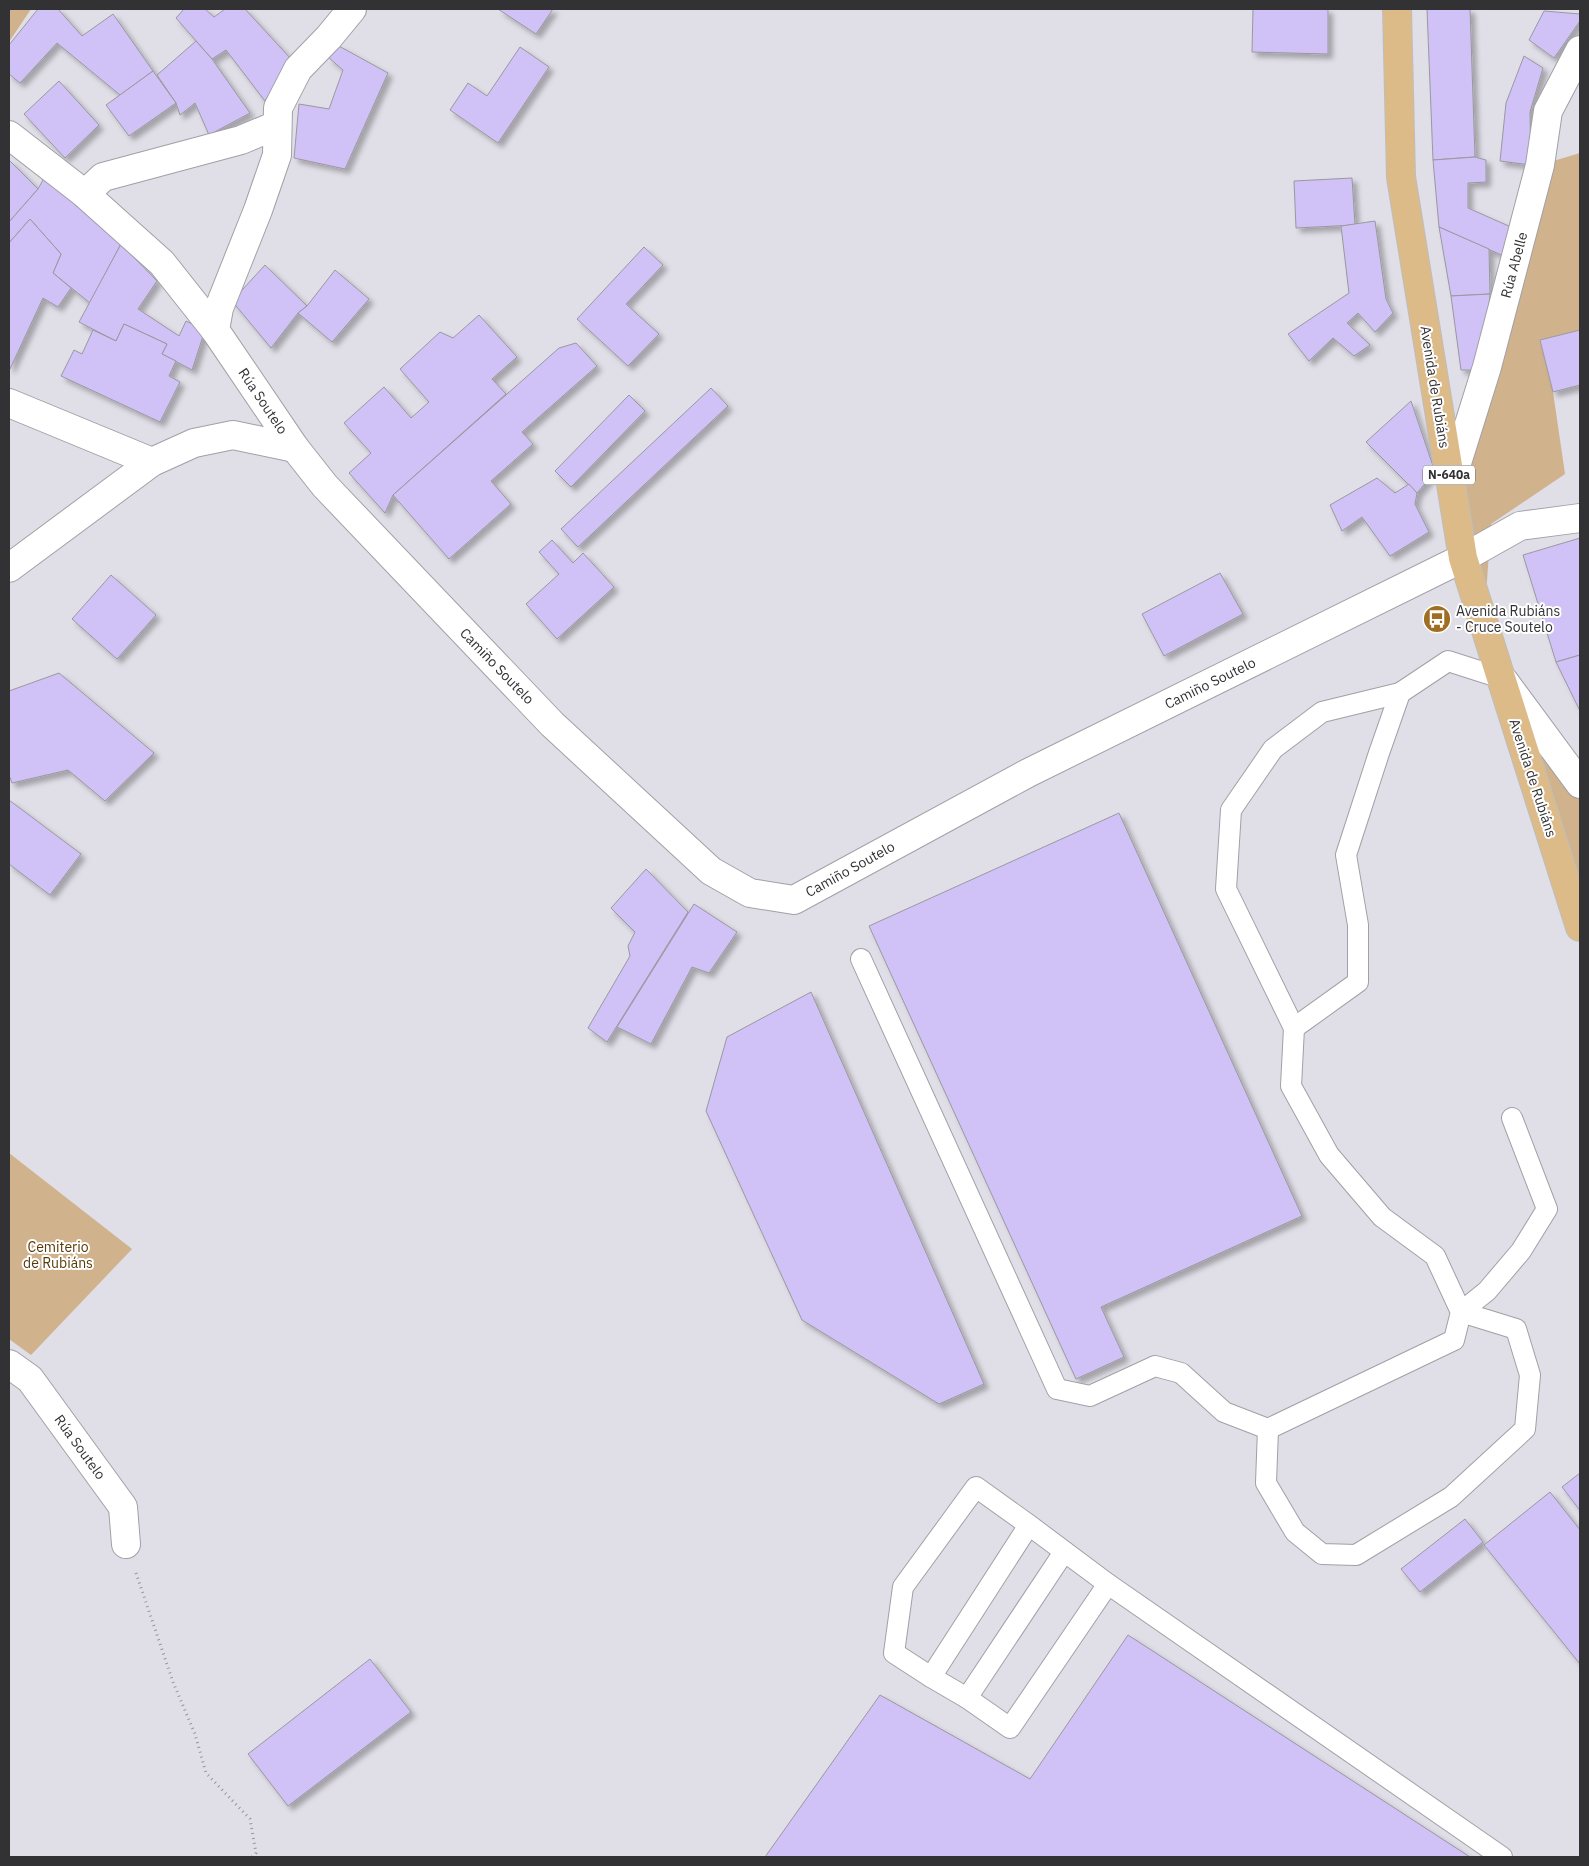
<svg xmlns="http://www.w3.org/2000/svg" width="1589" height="1866" font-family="'IBM Plex Sans',sans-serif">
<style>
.green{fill:#d0b28c}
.building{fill:#d0c1f6;stroke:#9a989f;filter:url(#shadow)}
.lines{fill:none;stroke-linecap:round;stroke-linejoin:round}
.service-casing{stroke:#a2a0a7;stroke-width:22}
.minor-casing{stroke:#a2a0a7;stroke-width:30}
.primary-casing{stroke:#bdbdbe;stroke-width:30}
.path{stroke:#97959b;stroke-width:3;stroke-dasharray:1 4;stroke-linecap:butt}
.service{stroke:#fff;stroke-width:20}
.minor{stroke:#fff;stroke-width:28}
.primary{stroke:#ddbb89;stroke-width:28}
.labels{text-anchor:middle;stroke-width:4;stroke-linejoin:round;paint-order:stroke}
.shield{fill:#fff;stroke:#706f71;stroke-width:1}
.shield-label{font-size:12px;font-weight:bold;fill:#323134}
.street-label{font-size:14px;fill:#323134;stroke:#fff}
.poi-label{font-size:14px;fill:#323134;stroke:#fff;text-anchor:start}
.park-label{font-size:14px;fill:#583a07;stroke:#fff}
</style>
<defs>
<filter id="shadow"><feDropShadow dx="4.5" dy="4.5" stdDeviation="2.5" flood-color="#0004"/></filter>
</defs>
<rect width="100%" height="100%" fill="#e0dee6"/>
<g class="green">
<polygon points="9,9 31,9 9,42"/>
<polygon points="1580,153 1580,330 1540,340 1553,392 1565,474 1491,524 1484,623 1451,482 1540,165"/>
<polygon points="1501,678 1580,784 1580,927"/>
<polygon points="9,1153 132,1249 31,1355 9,1339"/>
</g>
<g class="building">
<polygon points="38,9 58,9 82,36 113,14 153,71 120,95 57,43 20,83 9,74 9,45"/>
<polygon points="184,9 205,9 214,17 225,9 245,9 291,59 265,101 226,50 212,59 176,18"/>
<polygon points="498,9 553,9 536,34"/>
<polygon points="1253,9 1328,9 1328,54 1252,52"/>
<polygon points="1427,9 1470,9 1475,157 1433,160"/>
<polygon points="1544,11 1580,14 1580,21 1554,58 1529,40"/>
<polygon points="196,41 212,59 250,113 209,135 195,103 180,115 176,103 157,75"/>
<polygon points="339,46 388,73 345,169 294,158 299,104 329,109 343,70 328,57"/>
<polygon points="520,47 549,67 498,143 450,110 468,83 487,96"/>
<polygon points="1524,56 1543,68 1530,112 1531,165 1500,161 1506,103"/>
<polygon points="153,71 176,103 129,136 106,105"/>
<polygon points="59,81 99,125 65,158 24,114"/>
<polygon points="1475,157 1486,160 1486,182 1468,183 1468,208 1511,227 1508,258 1439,227 1433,160"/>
<polygon points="9,160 38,189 9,222"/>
<polygon points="44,178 121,244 90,303 53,273 61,254 30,219 9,243 9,222 38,189"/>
<polygon points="1352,178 1355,225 1296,228 1294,181"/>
<polygon points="30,219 61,254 53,273 71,288 58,307 43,298 10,369 9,363 9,243"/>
<polygon points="1375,221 1386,299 1393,313 1375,332 1358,313 1347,323 1370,345 1354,356 1333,338 1309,361 1288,334 1349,293 1341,226"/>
<polygon points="1439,227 1489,249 1490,294 1451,296"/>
<polygon points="121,244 157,281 138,309 179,336 186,321 205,330 192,370 162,354 167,344 124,324 116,341 79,322"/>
<polygon points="644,247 663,265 626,304 659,334 628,366 577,319"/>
<polygon points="265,265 307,306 298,313 271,348 232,301"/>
<polygon points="335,270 369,299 332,342 298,313 307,306"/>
<polygon points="1490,294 1485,349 1471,370 1461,370 1451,296"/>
<polygon points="479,315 517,357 492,379 506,394 393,495 385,513 349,473 371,453 344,423 384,387 411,418 429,402 400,369 440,332 453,338"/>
<polygon points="124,324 167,344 162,354 176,361 169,376 180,382 160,422 61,376 74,350 82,354 93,330 116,341"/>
<polygon points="1580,330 1580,385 1553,392 1540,340"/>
<polygon points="576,343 597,366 522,432 533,444 491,481 511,504 449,559 393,495 559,348"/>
<polygon points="711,388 728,406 578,547 561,529"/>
<polygon points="629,395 645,411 571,487 555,471"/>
<polygon points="1411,401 1435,472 1417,493 1366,442"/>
<polygon points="1377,478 1395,493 1409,484 1417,493 1415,504 1429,532 1390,556 1362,517 1342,531 1330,505"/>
<polygon points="1580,538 1580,655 1556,662 1523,555"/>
<polygon points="552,540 573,563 583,553 614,587 557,639 526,604 559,574 539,552"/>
<polygon points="1220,573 1243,614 1164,656 1142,614"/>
<polygon points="111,575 156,615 117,659 72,619"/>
<polygon points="1580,655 1580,711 1556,662"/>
<polygon points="59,673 154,753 105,801 68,770 12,783 9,775 9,691"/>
<polygon points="9,800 81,854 50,895 9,864"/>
<polygon points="1119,813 1302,1216 1101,1307 1124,1357 1076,1379 869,926"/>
<polygon points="646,869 688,912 607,1042 588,1028 630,956 628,946 635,932 611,908"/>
<polygon points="694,904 737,932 709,973 692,967 651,1044 617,1027"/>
<polygon points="811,992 984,1384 939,1404 802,1320 706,1111 727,1037"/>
<polygon points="1580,1473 1580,1508 1579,1509 1562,1487"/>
<polygon points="1550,1492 1580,1530 1580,1664 1484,1545"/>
<polygon points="1465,1519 1483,1542 1420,1592 1401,1569"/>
<polygon points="1128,1635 1470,1857 765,1857 880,1695 1030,1779"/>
<polygon points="370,1659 411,1712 288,1806 248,1754"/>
</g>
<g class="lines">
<defs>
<g id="service">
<polyline points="861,959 1057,1389 1090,1396 1155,1366 1181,1373 1224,1412 1268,1429 1454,1340 1461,1312 1435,1256 1382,1217 1329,1155 1291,1086 1294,1028 1358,982 1358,925 1346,855 1379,753 1400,693 1448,661 1501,678"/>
<polyline points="1294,1028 1226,889 1231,810 1273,749 1322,712 1400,693"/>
<polyline points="1268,1429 1266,1483 1295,1532 1322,1554 1356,1555 1451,1497 1525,1429 1530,1375 1516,1329 1461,1312 1487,1291 1521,1251 1547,1209 1512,1118"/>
<polyline points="1029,1525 931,1677 894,1653 903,1587 976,1487 1029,1525 1108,1584"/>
<polyline points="931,1677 967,1698 1064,1552"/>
<polyline points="967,1698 1010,1728 1108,1584 1502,1857"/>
</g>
<g id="minor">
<polyline points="9,135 85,194 162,263 215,330 295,448 233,435 194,443 152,462 9,568"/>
<polyline points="85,194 103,177 241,140 277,125"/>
<polyline points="215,330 219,308 258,210 277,155 278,108 298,69 329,37 352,9"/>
<polyline points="9,403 152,462"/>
<polyline points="295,448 325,486 552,724 711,871 750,893 794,900 1028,773 1463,558 1520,526 1580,518"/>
<polyline points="1451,482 1487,367 1540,165 1548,111 1580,50"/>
<polyline points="1504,681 1580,784"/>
<polyline points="9,1364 30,1379 123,1507 126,1544"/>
</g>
<polyline id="primary" points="1397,9 1401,177 1463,558 1580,927"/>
</defs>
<use href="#service" class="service-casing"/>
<use href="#minor" class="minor-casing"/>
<use href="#primary" class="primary-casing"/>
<polyline class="path" points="136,1573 173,1682 195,1734 206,1773 250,1819 256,1853 252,1857"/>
<use href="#service" class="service"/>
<use href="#minor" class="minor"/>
<use href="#primary" class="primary"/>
</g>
<defs>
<symbol id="bus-disc" viewBox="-11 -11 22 22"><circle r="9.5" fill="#9f6e22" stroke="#fff"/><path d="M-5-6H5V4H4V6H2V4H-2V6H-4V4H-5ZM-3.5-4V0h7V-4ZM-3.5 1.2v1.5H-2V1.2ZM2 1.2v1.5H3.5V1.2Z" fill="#fff"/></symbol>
</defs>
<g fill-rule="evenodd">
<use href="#bus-disc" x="1421" y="603" width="32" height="32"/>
</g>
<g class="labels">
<rect class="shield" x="1423" y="465.5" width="52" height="19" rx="4"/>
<g class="shield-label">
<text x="1449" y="479">N-640a</text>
</g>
<g class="street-label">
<text transform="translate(1514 265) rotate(-75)" y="5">Rúa Abelle</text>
<text transform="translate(1435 387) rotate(81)" y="5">Avenida de Rubiáns</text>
<text transform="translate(263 401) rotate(56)" y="5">Rúa Soutelo</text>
<text transform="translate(497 666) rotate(46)" y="5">Camiño Soutelo</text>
<text transform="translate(1210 683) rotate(-26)" y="5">Camiño Soutelo</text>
<text transform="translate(1533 778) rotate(72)" y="5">Avenida de Rubiáns</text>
<text transform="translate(850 869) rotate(-29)" y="5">Camiño Soutelo</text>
<text transform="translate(80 1447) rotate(54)" y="5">Rúa Soutelo</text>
</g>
<g class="poi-label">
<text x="1456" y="616">Avenida Rubiáns<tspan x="1456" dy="16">- Cruce Soutelo</tspan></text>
</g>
<g class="park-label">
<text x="58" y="1252">Cemiterio<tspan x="58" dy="16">de Rubiáns</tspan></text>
</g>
</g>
<rect width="1589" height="1866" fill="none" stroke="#323134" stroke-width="20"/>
</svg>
